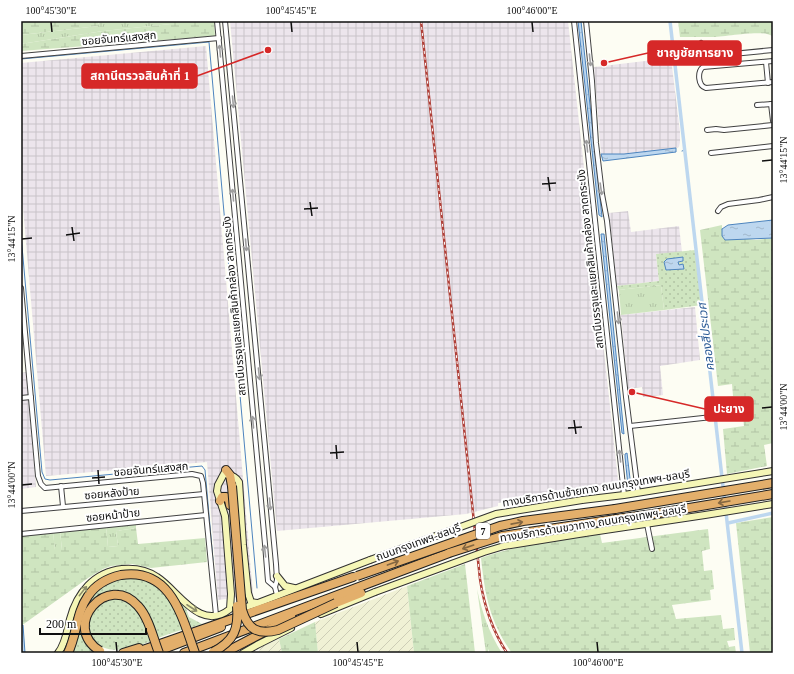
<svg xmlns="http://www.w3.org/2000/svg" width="794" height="674" font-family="'Times New Roman','Noto Sans Thai',serif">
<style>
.industrial{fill:url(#industrial-grid)}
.farmland{fill:url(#farmland-furrows)}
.grass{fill:url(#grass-tufts)}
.wetland{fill:url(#wetland-marsh)}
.park{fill:url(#park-dots)}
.water{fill:url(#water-ripples);stroke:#4d84be}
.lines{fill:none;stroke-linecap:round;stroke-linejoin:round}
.stream{stroke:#4d84be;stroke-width:1}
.canal{stroke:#bdd7ef;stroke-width:3.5}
.minor-casing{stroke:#424242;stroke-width:6}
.secondary-casing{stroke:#313131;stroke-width:8}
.motorway-casing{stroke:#202020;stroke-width:10}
.minor{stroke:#fff;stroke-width:4}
.secondary{stroke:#f5f6b6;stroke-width:6}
.motorway{stroke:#e3af6b;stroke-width:8}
.rail-casing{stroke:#af3f37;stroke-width:2.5}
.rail{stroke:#fff;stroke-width:1;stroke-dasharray:3;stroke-linecap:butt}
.secondary-bridge-casing{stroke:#313131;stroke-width:8;stroke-linecap:butt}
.motorway-bridge-casing{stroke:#202020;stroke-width:10;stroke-linecap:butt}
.secondary-bridge{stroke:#f5f6b6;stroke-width:6}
.motorway-bridge{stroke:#e3af6b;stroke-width:8}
.oneway{stroke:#9f9f9f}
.oneway2{stroke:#846742}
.oneway3{stroke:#8e8e6b}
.ticks{fill:none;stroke:#0f0f0f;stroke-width:1.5}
.labels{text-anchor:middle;stroke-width:4;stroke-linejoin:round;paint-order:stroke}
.shield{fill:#fff;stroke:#575757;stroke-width:1}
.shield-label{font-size:10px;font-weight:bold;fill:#0f0f0f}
.street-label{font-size:11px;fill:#0f0f0f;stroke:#fff}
.water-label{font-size:12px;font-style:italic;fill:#275793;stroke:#fff}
.leader{fill:none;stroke:#d62828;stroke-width:1.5}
.callout-dot{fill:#d62828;stroke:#fff;stroke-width:1.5}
.callout{fill:#d62828;stroke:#d62828;stroke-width:1.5}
.callout-label{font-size:12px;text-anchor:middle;font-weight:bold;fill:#fff}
.neatline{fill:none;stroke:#0f0f0f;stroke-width:1.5}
.ticks-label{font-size:10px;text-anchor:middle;fill:#0f0f0f}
</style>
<defs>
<pattern id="industrial-grid" width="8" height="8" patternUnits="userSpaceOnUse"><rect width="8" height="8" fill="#ece5ec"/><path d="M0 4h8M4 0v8" fill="none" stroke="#c9c3c9"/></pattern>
<pattern id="farmland-furrows" width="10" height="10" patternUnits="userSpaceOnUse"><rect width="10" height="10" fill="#f0f1d5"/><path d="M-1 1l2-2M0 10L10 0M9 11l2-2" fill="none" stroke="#cdcdb6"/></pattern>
<pattern id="grass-tufts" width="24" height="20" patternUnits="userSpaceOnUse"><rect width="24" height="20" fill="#cfe5c0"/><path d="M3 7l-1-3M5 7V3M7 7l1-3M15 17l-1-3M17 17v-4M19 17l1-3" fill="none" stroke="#b1c3a4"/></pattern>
<pattern id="wetland-marsh" width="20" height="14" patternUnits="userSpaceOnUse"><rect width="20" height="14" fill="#cfe5c0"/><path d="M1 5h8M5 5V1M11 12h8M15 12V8" fill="none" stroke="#b1c3a4"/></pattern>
<pattern id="park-dots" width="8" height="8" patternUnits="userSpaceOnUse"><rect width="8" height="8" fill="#cfe5c0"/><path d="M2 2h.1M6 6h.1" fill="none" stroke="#b1c3a4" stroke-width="1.8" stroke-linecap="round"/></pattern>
<pattern id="water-ripples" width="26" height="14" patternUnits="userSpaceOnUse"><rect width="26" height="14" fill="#bdd7ef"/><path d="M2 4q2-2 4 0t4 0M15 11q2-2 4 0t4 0" fill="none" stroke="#a1b7cc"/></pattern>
</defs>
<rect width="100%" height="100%" fill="#fdfdf3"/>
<g class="industrial">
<polygon points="230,21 568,21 619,489 498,503 498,506 466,514 277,531"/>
<polygon points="206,46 253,595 218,600 207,462 46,476 21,184 21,63"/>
<polygon points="671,58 680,132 680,142 679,147 676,148 624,154 601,154 594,67"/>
<polygon points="628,211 631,232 679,226 682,252 656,255 659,281 617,286 609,213"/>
<polygon points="695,307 700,360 660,366 663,395 643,397 642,387 628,389 621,315"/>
<polygon points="26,372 36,487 21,489 21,373"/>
</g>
<g class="farmland">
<polygon points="407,586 414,653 318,653 315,622"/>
<polygon points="279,639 282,653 260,653 259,648"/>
</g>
<g class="grass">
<polygon points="99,21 171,21 171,24 103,31 21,44 21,35 98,26"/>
<polygon points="661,285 664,310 621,315 619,290"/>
<polygon points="136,523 136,528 116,531 118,546 108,547 106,526"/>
<polygon points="60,531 62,550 55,551 53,532"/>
<path d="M477,589C482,612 489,633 502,653H490L488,649V653H486Z"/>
</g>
<g class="wetland">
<polygon points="21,21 99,21 98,26 21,35"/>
<polygon points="171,21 214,21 215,36 21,51 21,44 103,31 171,24"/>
<path d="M678,21H773V44L772,36C763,29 724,37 711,37C701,37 691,37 680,37Z"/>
<polygon points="722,225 722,236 756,240 773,238 773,443 764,445 767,466 727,474 723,429 744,426 742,409 722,413 720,398 733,396 732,384 718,386 700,230"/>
<polygon points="773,517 773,653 750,653 736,523"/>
<polygon points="106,526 108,547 118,546 116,531 136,528 138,544 205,538 207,562 151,568 132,564 111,566 103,569 88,578 21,626 21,535 53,532 55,550 62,550 60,531"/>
<path d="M708,529L710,549L702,551L704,571L712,570L714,589L710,590L711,600L672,605L676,619L721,615L723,629L734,628L735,640L727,641L729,647L735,646L736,653H512C490,622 485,596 481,558C520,544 560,540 600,534L602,543Z"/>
<polygon points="465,564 475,653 414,653 407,586"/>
<polygon points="315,622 318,653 282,653 279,639"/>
</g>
<g class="park">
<polygon points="695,250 702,305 664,310 661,285 619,290 617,286 659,281 656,254"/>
<path d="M134,571L173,594L186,608L189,617L202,624C191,628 180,630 169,634C148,641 124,656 102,647L98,653H63L70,638L78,607L85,592Z"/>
</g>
<g class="water">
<polygon points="578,21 581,21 602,217 599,215"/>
<polygon points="676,148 676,152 603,161 601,154 624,154"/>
<polygon points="773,220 773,238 725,240 722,236 722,229 728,225"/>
<polygon points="601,234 604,234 624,434 622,433"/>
<polygon points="683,257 683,261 678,262 679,265 683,264 684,269 666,270 664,262 667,259"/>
<polygon points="627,453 631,487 630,489 628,486 625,457 625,454"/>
<polygon points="23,625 25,653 21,653 21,626"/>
</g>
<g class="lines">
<g class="stream">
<polyline points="21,59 209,42 257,588"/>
<polyline points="682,151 685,150"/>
<polyline points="21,235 42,472 45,479 50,480 202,466 205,470 213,560"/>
</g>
<g class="canal">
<polyline points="670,21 742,653"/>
<polyline points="728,523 773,513"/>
</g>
<defs>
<g id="minor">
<polyline points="217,21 265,544 268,581 275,587"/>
<polyline points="225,21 276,564 277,580 275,587 277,595"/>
<polyline points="574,21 624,495"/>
<polyline points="586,21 592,81 596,143 602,194 607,221 626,397 638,492"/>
<polyline points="701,43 712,56 773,50"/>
<polyline points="21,56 219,38"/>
<path d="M773,61L703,67C697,72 698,86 706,88L773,82"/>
<polyline points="766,62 768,83"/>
<polyline points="771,104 773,121"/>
<polyline points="757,105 772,104"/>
<polyline points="707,130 716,129 724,130 773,125"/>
<polyline points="711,153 773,146"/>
<polyline points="718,211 721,207 728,204 759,200 773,197"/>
<polyline points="21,288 38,476 41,484 45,488 192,474 201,476 203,483 216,615"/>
<polyline points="21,398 31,397"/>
<polyline points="630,426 712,417"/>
<polyline points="61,486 63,506"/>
<polyline points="21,511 204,494"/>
<polyline points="647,524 652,549"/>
<polyline points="21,534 206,515"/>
</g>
<g id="secondary">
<path d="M228,475C233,476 236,477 239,482L243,545L248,593L251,602L257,603"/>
<polyline points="582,500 624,495 773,471"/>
<polyline points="585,533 705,515 773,504"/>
<polyline points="277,576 285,586 294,588"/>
<polyline points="239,607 246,607 258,603 370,560"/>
<polyline points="321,614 375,592"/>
<path d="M58,653C66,643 67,630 70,619C77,593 94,572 122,569C133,568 147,570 157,577C178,590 200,633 230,609L231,594L225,516L217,491L218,485L226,470"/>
<polyline points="243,653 257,645 291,628"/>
</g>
<g id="motorway">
<polyline points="226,470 230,475 232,486"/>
<polyline points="220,501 222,497 226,497 229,500 230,505"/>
<polyline points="615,509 773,483"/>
<polyline points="616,519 653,514 773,494"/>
<polyline points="336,603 361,593"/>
<polyline points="123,653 139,648"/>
<path d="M134,653C207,627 280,602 353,577"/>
<polyline points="153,653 221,627"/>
<polyline points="184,653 449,553"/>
<polyline points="224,653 283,622 291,616"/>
</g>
</defs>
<use href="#minor" class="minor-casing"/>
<use href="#secondary" class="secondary-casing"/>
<use href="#motorway" class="motorway-casing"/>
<use href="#minor" class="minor"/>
<use href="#secondary" class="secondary"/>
<use href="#motorway" class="motorway"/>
<defs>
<path id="rail" d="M421,21L480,579C484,606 492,630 507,653"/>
</defs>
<use href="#rail" class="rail-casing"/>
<use href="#rail" class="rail"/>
<defs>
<g id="secondary-bridge">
<polyline points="370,560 496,514 582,500"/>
<polyline points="375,592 484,552 504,546 585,533"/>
</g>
<g id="motorway-bridge">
<path d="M232,486L242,610C248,630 258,635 278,630L336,603"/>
<polyline points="449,553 502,536 616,519"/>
<polyline points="357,576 500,526 523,521 615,509"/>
<path d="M100,651C60,626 108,571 138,606C149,618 153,638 159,653"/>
<path d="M213,652C234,641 239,629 237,606"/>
<path d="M68,653C77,635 76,613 88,596C96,584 108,578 121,575C171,567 182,617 195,653"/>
</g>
</defs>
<use href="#secondary-bridge" class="secondary-bridge-casing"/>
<use href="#motorway-bridge" class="motorway-bridge-casing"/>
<use href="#secondary-bridge" class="secondary-bridge"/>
<use href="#motorway-bridge" class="motorway-bridge"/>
</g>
<defs><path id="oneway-shaft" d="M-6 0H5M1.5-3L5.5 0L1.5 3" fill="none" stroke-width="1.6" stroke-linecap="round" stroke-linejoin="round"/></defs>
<g class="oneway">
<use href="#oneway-shaft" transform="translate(220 51) rotate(-95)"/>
<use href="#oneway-shaft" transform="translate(590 60) rotate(84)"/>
<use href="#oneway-shaft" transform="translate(233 102) rotate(85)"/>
<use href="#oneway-shaft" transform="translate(587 146) rotate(-96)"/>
<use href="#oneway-shaft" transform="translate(601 189) rotate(82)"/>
<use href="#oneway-shaft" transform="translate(233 195) rotate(-95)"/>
<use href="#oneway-shaft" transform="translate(246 245) rotate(85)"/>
<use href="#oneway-shaft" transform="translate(618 318) rotate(84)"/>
<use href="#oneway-shaft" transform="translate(259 374) rotate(84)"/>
<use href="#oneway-shaft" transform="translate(253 422) rotate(-95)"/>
<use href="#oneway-shaft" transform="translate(620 456) rotate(-96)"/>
<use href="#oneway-shaft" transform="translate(270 504) rotate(85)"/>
<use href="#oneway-shaft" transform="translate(265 551) rotate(-96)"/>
</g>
<g class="oneway2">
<use href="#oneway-shaft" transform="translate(724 502) rotate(170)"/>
<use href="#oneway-shaft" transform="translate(517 523) rotate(-11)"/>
<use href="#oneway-shaft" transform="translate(468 547) rotate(161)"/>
<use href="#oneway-shaft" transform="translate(393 563) rotate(-20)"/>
</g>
<g class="oneway3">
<use href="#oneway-shaft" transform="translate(83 591) rotate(-52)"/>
<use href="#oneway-shaft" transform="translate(192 608) rotate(33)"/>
</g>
<path class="ticks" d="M51,22L52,32M291,22L292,32M532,22L533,32M762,161L772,160M548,177L550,191M542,184L556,183M310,202L312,216M304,209L318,208M72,227L74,241M66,235L80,233M22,239L32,238M762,408L772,407M574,420L576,434M568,428L582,427M336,445L337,459M330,453L344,452M98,470L99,484M92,478L105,477M22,485L32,484M116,642L117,652M357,642L358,652M597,642L598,652"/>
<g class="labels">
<rect class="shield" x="476" y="523" width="14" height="16" rx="3"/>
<g class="shield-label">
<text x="483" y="535">7</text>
</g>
<g class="street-label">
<text transform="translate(119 38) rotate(-5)" y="4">ซอยจันทร์แสงสุก</text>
<text transform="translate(590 259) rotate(-96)" y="4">สถานีบรรจุและแยกสินค้ากล่อง ลาดกระบัง</text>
<text transform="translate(234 306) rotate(-95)" y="4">สถานีบรรจุและแยกสินค้ากล่อง ลาดกระบัง</text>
<text transform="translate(151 469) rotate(-5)" y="4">ซอยจันทร์แสงสุก</text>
<text transform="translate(596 488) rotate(-9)" y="4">ทางบริการด้านซ้ายทาง ถนนกรุงเทพฯ-ชลบุรี</text>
<text transform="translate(112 493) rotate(-5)" y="4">ซอยหลังป้าย</text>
<text transform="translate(113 515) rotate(-6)" y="4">ซอยหน้าป้าย</text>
<text transform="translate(593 523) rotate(-9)" y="4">ทางบริการด้านขวาทาง ถนนกรุงเทพฯ-ชลบุรี</text>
<text transform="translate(418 542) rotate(-20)" y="4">ถนนกรุงเทพฯ-ชลบุรี</text>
</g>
<g class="water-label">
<text transform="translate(706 337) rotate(-97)" y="4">คลองสี่ประเวศ</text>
</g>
</g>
<path class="leader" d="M604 63L648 53M268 50L197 76M632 392L705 409"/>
<g class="callout-dot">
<circle cx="604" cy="63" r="4"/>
<circle cx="268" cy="50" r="4"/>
<circle cx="632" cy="392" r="4"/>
</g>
<g class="callout">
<rect x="648" y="41" width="93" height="24" rx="4"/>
<rect x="82" y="64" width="115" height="24" rx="4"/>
<rect x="705" y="397" width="48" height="24" rx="4"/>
</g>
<g class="callout-label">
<text x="695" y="57">ชาญชัยการยาง</text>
<text x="140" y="80">สถานีตรวจสินค้าที่ 1</text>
<text x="729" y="413">ปะยาง</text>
</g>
<rect width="794" height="674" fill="none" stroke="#ffffff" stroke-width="44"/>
<path d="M40 628v6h106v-6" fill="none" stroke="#0f0f0f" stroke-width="2"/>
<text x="46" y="628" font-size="12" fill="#0f0f0f" stroke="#ffffff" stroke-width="3" paint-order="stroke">200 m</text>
<rect x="22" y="22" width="750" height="630" class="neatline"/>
<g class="ticks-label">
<text x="51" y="14">100°45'30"E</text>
<text x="291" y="14">100°45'45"E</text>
<text x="532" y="14">100°46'00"E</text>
<text transform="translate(783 160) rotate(-90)" y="4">13°44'15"N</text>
<text transform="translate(11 239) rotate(-90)" y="4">13°44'15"N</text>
<text transform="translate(783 407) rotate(-90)" y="4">13°44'00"N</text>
<text transform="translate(11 485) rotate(-90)" y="4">13°44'00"N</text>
<text x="117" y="666">100°45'30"E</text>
<text x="358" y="666">100°45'45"E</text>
<text x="598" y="666">100°46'00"E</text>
</g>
</svg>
